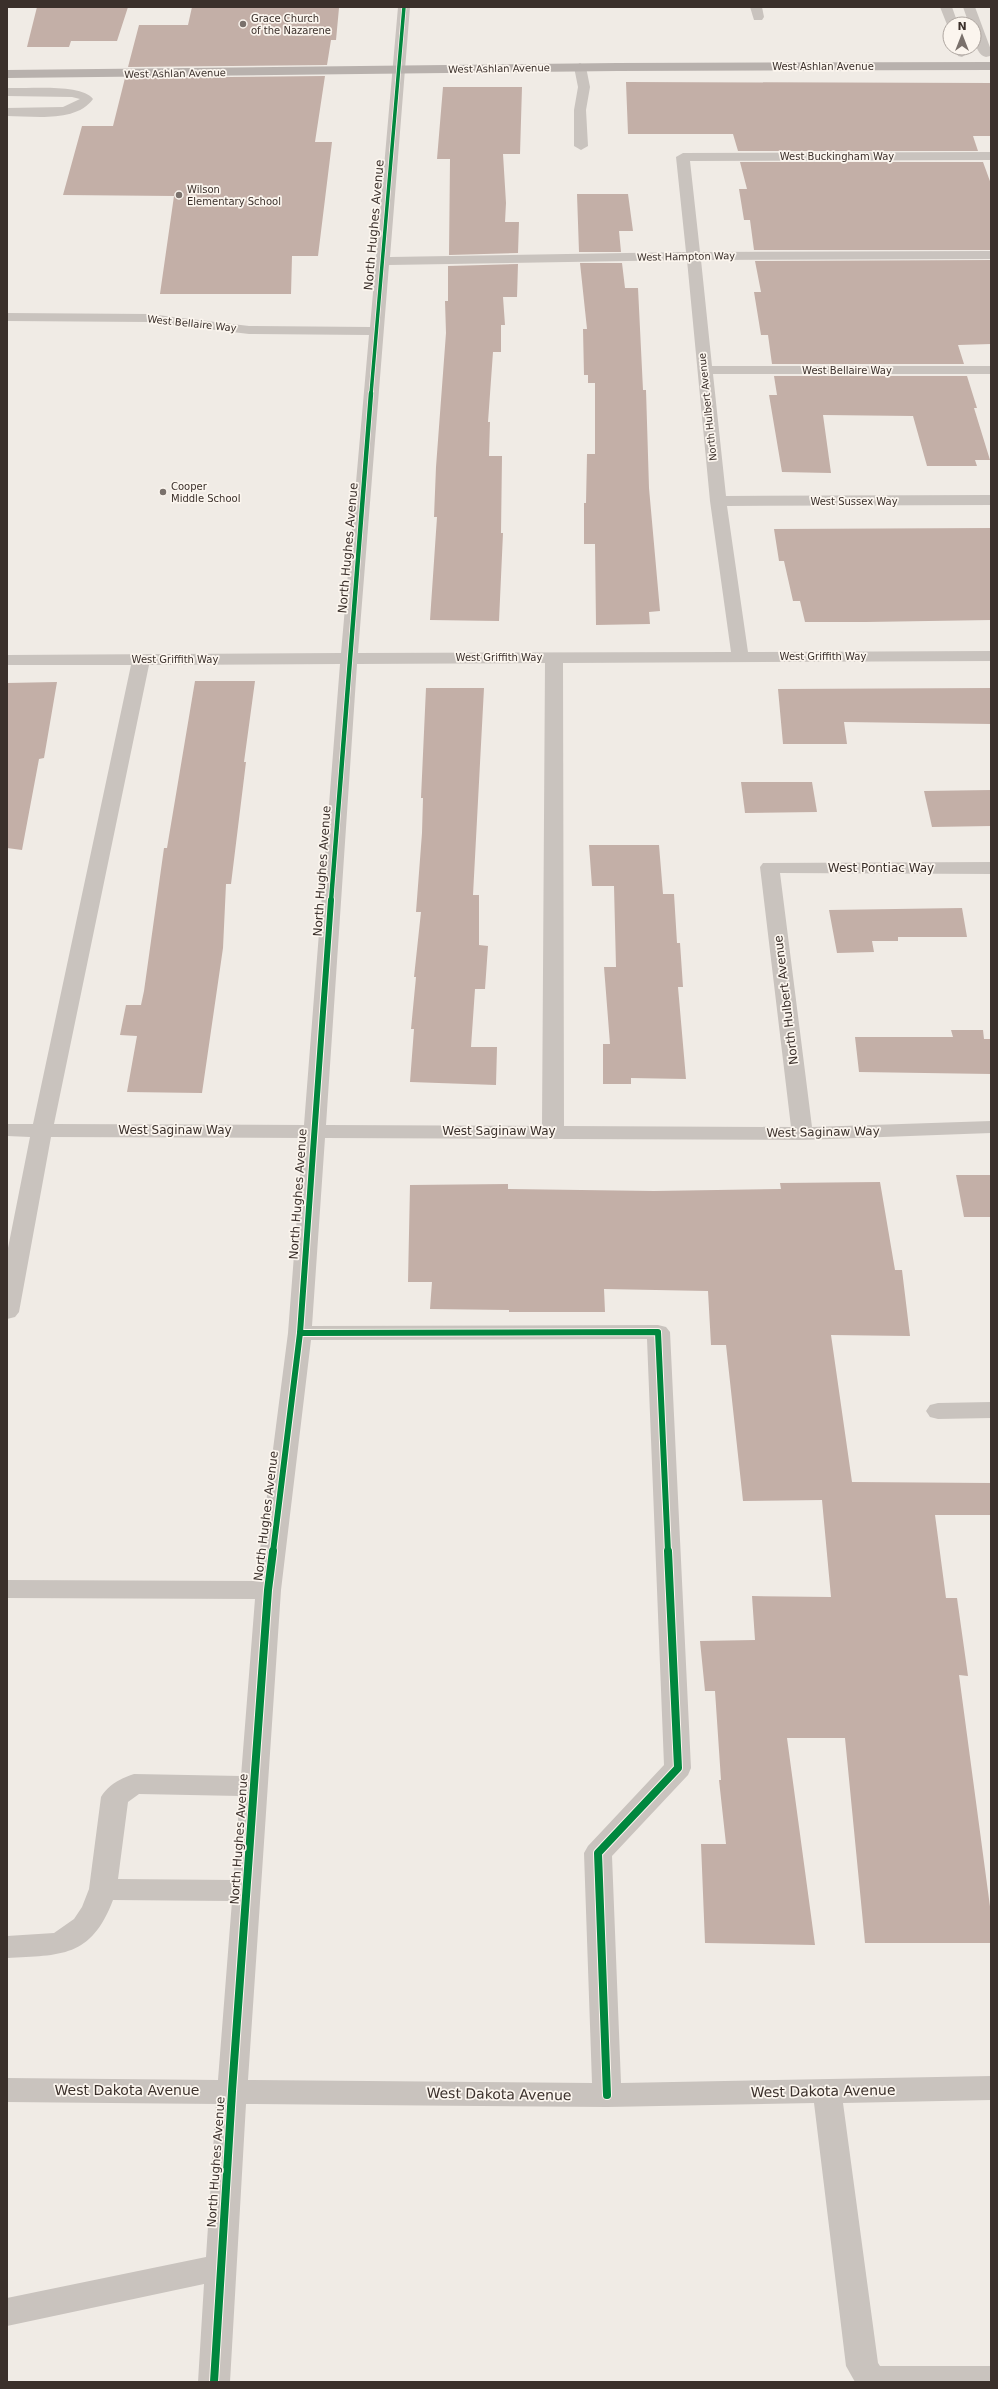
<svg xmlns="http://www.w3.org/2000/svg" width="998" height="2389" font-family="'DejaVu Sans',sans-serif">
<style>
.building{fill:#c3afa7}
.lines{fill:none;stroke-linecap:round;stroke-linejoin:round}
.minor{fill:#c9c3be;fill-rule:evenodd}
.major{fill:#b8b1ad;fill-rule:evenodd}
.cycleway-far3-casing{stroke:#fbf5ee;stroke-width:5}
.cycleway-far2-casing{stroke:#fbf5ee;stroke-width:6}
.cycleway-far1-casing{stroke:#fbf5ee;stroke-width:8}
.cycleway-casing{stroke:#fbf5ee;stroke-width:10}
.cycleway-far3{stroke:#00873e;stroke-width:3.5}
.cycleway-far2{stroke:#00873e;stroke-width:4.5}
.cycleway-far1{stroke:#00873e;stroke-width:6}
.cycleway{stroke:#00873e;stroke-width:8}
.poi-dot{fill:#7a716c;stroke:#fbf5ee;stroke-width:1.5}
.labels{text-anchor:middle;stroke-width:3.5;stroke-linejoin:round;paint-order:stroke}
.far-poi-label{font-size:10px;fill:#3b302b;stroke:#fbf5ee;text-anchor:start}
.far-street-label{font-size:10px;fill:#3b302b;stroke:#fbf5ee}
.street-label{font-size:12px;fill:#3b302b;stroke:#fbf5ee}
.near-street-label{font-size:14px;fill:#3b302b;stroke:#fbf5ee}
</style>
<rect width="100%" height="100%" fill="#f0ebe5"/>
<g class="building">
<polygon points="37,7 128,7 117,41 71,41 69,47 27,47"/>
<polygon points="192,7 339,8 336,40 331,40 327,65 128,67 139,25 188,25"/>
<polygon points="325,76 315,142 332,142 318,256 292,256 291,294 160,294 174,196 63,195 82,126 113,126 125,78"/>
<polygon points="626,82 991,83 991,136 973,136 978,151 738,151 733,134 628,134"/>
<polygon points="443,87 522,87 520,154 503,154 506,203 505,222 519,222 518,253 449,255 450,159 437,159"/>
<polygon points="740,162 983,162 991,184 991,250 754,250 750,220 744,220 739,189 747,189"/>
<polygon points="577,194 628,194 633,231 619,231 621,252 579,252"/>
<polygon points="991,260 991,344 958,345 964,364 772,364 768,335 761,335 754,292 761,292 755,261"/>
<polygon points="580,263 622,263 625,288 638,288 643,390 646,390 649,488 660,611 649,612 650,624 596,625 595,544 584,544 584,503 586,503 587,454 595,454 595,383 588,383 588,375 584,375 583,329 587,329"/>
<polygon points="518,264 517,297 503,297 505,325 501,325 501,352 493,352 488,422 490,422 489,456 502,456 501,533 503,533 499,621 430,620 437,517 434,517 436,467 446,333 445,301 448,301 448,266"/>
<polygon points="774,376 967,376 977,408 974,408 990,460 975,460 977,466 927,466 913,416 823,415 831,473 782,472 769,395 777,395"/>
<polygon points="991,528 991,620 866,622 805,622 800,601 793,601 784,561 779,561 774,529"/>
<polygon points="195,681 255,681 244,762 246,762 231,884 226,884 223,948 202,1093 127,1092 137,1036 120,1035 126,1005 141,1005 144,991 164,848 167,848"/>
<polygon points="57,682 44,758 39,759 22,850 7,848 7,683"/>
<polygon points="426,688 484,688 473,895 479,895 479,945 488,946 485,989 475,989 471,1047 497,1047 496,1085 410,1082 414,1029 411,1029 416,977 414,977 421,912 416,912 422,833 423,798 421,798"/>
<polygon points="991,688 991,724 844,722 847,744 783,744 778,689"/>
<polygon points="741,782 812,782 817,812 745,813"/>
<polygon points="991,790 991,826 932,827 924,791"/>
<polygon points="589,845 659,845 663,894 674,894 677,943 680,943 683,987 678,987 686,1079 631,1078 631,1084 603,1084 603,1044 610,1044 604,967 616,967 614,886 592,886"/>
<polygon points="962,908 967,937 898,937 898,941 872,941 874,952 837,953 829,910"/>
<polygon points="951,1030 983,1030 984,1039 991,1039 991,1074 859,1072 855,1037 953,1037"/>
<polygon points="956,1175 991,1175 991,1217 964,1217"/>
<polygon points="880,1182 895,1270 902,1270 910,1336 831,1335 852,1482 991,1483 991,1515 935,1515 946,1598 957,1598 968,1676 959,1675 991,1914 991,1943 865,1943 845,1738 787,1738 815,1945 705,1943 701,1844 726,1844 719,1780 721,1780 715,1691 705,1691 700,1641 755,1640 752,1596 831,1597 822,1500 743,1501 726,1345 711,1345 708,1291 604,1289 605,1312 509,1312 509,1310 430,1309 432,1282 408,1282 410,1185 508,1184 508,1189 654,1191 781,1189 780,1183"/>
</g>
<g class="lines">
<g class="minor">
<path d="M398,7H410L390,257L686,252L676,157L683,153L991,152V160L690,161L700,252L991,251V259L701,260L712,366H991V374H713L726,496L991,495V505L727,506L748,652L991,651V661L563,663L564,1126L791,1127L760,867L763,863L991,862V874L780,873L812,1127L991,1121V1133L802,1140L325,1138L312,1326L658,1325L666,1327L670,1332L691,1768L688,1775L612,1856L621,2083L991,2076V2100L843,2103L878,2363L880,2366H991V2382H855L846,2366L814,2103L607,2107L246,2104L230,2382H198L204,2284L7,2326V2298L206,2257L216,2104L7,2102V2078L218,2080L232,1901L113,1900C91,1958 61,1955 7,1958V1936L54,1933L74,1919L82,1907L89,1889L101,1797C108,1785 121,1778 134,1774L241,1776L255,1599L7,1598V1580L256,1581L288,1333L303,1138L51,1137L19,1312L15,1317L7,1319V1253L30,1137L7,1136V1124H33L131,665H7V655L341,653L369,335L249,334L149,322L7,321V313L149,314L249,326L370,327ZM687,260L710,501L731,652L358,653L389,265ZM545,663L542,1126L326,1125L357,664ZM340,664L304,1125L54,1124L149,665ZM647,1339L664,1765L588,1846L584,1853L592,2083L248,2080L281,1590L311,1340ZM139,1794L240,1796L233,1880L118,1879L128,1802Z"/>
<polygon points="750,7 762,7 764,17 762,20 754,20"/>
<polygon points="940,7 952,7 958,24 950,24 950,27 948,27"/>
<path d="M963,7H975L991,50L990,56L986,57C974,54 974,34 974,24H969Z"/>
<polygon points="955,48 967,48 968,53 962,57 958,56"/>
<polygon points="580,63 586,67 590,87 586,110 588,146 581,150 574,146 574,110 578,87 574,67"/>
<path d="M7,88C26,89 82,83 93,99C76,123 33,116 7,116V108L63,107L80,99L72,97L7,96Z"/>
<polygon points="991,1402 991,1418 938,1419 930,1417 926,1411 930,1405 938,1403"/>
</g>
<polygon class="major" points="991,62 991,70 617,71 7,78 7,70 617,63"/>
<defs>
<polyline id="cycleway-far3" points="371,394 404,7"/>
<polyline id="cycleway-far2" points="331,901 371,393"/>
<g id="cycleway-far1">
<polyline points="300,1333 658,1332 668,1552"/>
<polyline points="273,1552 300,1333 331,900"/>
</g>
<g id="cycleway">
<polyline points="607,2095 598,1853 678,1768 668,1551"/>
<polyline points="214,2382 232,2091 268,1590 273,1551"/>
</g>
</defs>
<use href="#cycleway-far3" class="cycleway-far3-casing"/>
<use href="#cycleway-far2" class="cycleway-far2-casing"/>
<use href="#cycleway-far1" class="cycleway-far1-casing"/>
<use href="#cycleway" class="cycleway-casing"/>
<use href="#cycleway-far3" class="cycleway-far3"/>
<use href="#cycleway-far2" class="cycleway-far2"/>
<use href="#cycleway-far1" class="cycleway-far1"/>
<use href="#cycleway" class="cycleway"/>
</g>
<g class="poi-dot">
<circle cx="243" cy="24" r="4"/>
<circle cx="179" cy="195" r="4"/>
<circle cx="163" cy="492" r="4"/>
</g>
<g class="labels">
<g class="far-poi-label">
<text x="251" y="22">Grace Church<tspan x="251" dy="12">of the Nazarene</tspan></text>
<text x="187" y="193">Wilson<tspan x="187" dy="12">Elementary School</tspan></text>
<text x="171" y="490">Cooper<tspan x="171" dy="12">Middle School</tspan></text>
</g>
<g class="far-street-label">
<text x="823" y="70">West Ashlan Avenue</text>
<text transform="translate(499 68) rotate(-1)" y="4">West Ashlan Avenue</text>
<text transform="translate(175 73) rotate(-1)" y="4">West Ashlan Avenue</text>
<text x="837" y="160">West Buckingham Way</text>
<text transform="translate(686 256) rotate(-1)" y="4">West Hampton Way</text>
<text transform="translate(192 323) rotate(6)" y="4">West Bellaire Way</text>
<text x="847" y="374">West Bellaire Way</text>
<text transform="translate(707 407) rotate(-96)" y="4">North Hulbert Avenue</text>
<text x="854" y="505">West Sussex Way</text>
<text x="823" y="660">West Griffith Way</text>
<text x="499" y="661">West Griffith Way</text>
<text x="175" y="663">West Griffith Way</text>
</g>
<g class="street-label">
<text transform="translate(374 225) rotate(-85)" y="4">North Hughes Avenue</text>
<text transform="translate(348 548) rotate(-85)" y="4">North Hughes Avenue</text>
<text x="881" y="872">West Pontiac Way</text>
<text transform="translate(322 871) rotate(-86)" y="4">North Hughes Avenue</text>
<text transform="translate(786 1000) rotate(-97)" y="4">North Hulbert Avenue</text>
<text x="175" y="1134">West Saginaw Way</text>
<text x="499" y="1135">West Saginaw Way</text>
<text transform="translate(823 1132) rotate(-1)" y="4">West Saginaw Way</text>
<text transform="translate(298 1194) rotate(-86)" y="4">North Hughes Avenue</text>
<text transform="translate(266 1516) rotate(-83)" y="4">North Hughes Avenue</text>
<text transform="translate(239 1839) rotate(-86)" y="4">North Hughes Avenue</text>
<text transform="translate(216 2162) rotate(-86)" y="4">North Hughes Avenue</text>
</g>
<g class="near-street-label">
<text x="127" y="2095">West Dakota Avenue</text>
<text transform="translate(823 2091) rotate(-1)" y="5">West Dakota Avenue</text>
<text transform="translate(499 2094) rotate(1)" y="5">West Dakota Avenue</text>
</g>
</g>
<rect width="998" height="2389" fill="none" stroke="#3b302b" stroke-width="16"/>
<g transform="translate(962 36)"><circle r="19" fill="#fbf5ee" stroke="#aea6a0"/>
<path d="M0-3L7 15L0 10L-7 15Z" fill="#7a716c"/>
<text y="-6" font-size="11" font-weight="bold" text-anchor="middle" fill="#3b302b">N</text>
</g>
</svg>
